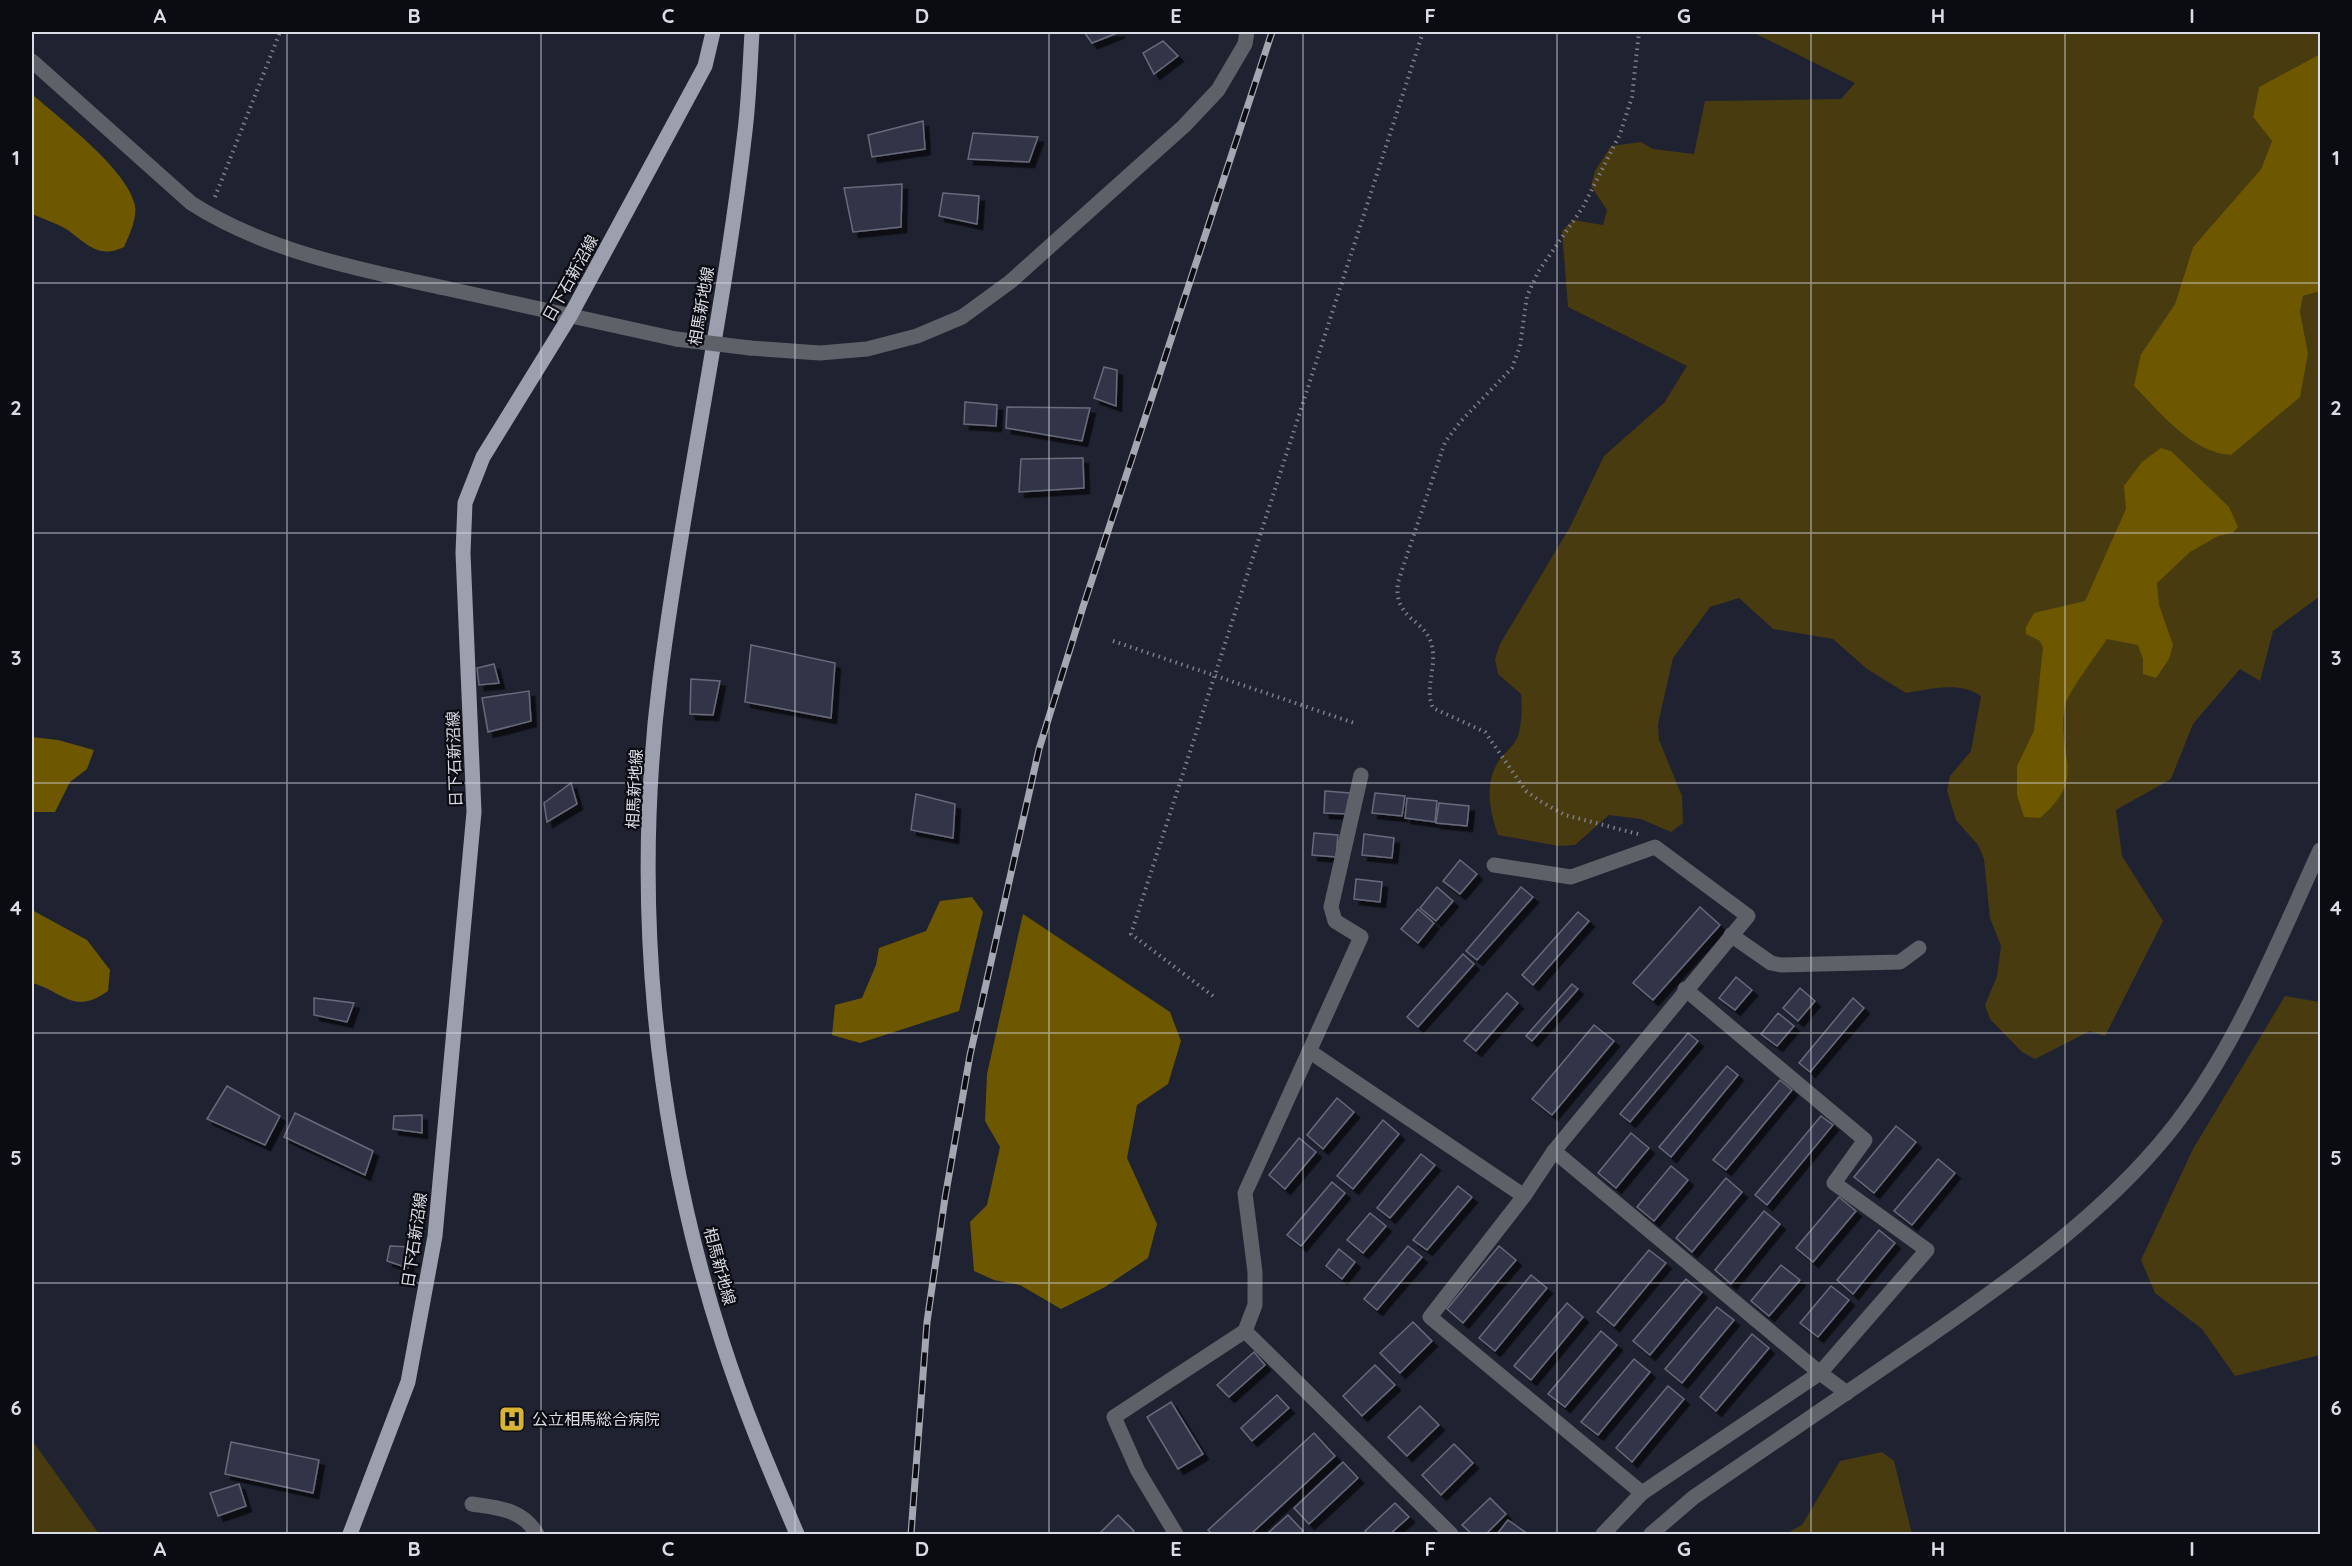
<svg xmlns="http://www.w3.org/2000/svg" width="2352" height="1566" font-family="Quicksand,'Noto Sans JP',sans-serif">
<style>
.green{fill:#483b10}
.water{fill:#6d5800}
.building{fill:#333646;stroke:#676a7b;stroke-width:1.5;filter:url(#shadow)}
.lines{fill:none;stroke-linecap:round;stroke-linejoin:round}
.path{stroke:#7d7f8b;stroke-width:4;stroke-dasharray:1.5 4.5;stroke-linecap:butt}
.minor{stroke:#5f6168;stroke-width:15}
.major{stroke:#9b9fae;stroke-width:15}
.rail-casing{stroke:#a4a6b1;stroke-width:7}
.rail{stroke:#0b0c12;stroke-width:4.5;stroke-dasharray:14;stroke-linecap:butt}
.minor-bridge{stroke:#5f6168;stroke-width:15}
.grid{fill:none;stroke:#dadce6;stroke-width:1.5;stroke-opacity:0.55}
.labels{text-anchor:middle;stroke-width:4.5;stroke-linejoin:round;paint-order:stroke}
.street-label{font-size:16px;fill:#dadce6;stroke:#0b0c12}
.poi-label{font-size:16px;fill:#dadce6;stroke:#0b0c12;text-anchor:start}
.neatline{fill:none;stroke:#dadce6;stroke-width:2}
.grid-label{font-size:20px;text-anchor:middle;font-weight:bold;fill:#dadce6}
</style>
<defs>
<filter id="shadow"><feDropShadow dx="5.5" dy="5.5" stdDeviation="0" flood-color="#0009"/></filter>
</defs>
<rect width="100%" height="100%" fill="#1f2230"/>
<g class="green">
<path d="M1752,32H2320V54L2259,87L2253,117L2272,141L2261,169L2193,247L2175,304L2141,354L2308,353L2300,311L2303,296L2317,292L2320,295V596L2273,631L2260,681L2240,669L2193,724L2171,779L2116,810L2122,856L2163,921L2105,1036L2090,1031L2035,1059L2022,1052L1990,1019L1985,1005L1997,976L2001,946L1990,918L1984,859L1978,845L1956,820L1947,791L1950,776L1971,751L1981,696C1959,681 1932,689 1906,693L1867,669L1833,639L1773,629L1739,598L1710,607L1673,658L1658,724L1659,740L1682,796L1683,823L1671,832L1641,819L1609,815L1575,845L1559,846L1498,835C1490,811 1484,786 1498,762C1503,753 1515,746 1518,736C1522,723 1522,707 1521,694L1498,674L1495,659L1500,644L1570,527L1604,456L1664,403L1687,366L1568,307L1562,231L1573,220L1603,225L1607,210L1591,186L1595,171L1611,146L1641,142L1653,149L1694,154L1705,101L1841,99L1855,83Z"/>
<polygon points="2285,996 2320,1002 2320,1355 2235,1376 2202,1329 2155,1293 2141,1260 2193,1149"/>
<polygon points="32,1440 99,1534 32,1534"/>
<polygon points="1882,1452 1894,1461 1912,1534 1785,1534 1802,1525 1840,1461"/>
</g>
<g class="water">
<path d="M2320,54V295L2317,292L2303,296L2300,311L2308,353L2300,397L2231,455C2192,453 2160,412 2134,386L2141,354L2175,304L2193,247L2261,169L2272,141L2253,117L2259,87Z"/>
<path d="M32,94C60,119 124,167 134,202C139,216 129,235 124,247C97,260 86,242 66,229C56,223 43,219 32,214Z"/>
<path d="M2161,448L2171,451L2229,507L2238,527L2233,533L2218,536L2190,552L2157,583L2159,605L2173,645L2169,659L2156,678L2143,674V659L2138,645L2107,639C2098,653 2067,693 2065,706C2056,758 2089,776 2040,818L2024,817L2017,795V766L2034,731L2043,648L2040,641L2026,634V627L2034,613L2085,601L2126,509L2124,486L2142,462Z"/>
<polygon points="32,737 58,740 94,750 87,769 70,782 55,812 32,812"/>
<polygon points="972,897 983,912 959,1011 860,1043 832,1035 835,1005 862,998 876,965 879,948 926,931 940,901"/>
<path d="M32,910L87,940L110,970L108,991C73,1016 63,991 32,983Z"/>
<polygon points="1023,914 1170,1012 1181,1041 1168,1084 1137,1105 1127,1158 1157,1224 1148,1258 1105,1287 1061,1309 1020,1285 994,1280 974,1271 970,1222 987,1205 1000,1147 985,1121 987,1074"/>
</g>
<g class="building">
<polygon points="1084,32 1120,32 1092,43"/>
<polygon points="1163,41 1178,56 1154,74 1143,53"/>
<polygon points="923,121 925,149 872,157 868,135"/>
<polygon points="973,133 1038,137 1029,162 968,159"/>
<polygon points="902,184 901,227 853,232 844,188"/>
<polygon points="943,193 979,196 977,224 939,216"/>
<polygon points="1104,367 1117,370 1116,406 1094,398"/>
<polygon points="965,402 997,405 996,426 964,424"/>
<polygon points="1007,407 1090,408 1082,441 1006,428"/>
<polygon points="1083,458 1084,488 1019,492 1021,459"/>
<polygon points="751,645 835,663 831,718 745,702"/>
<polygon points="494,664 499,683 479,685 477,668"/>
<polygon points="691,679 720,681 713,715 690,714"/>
<polygon points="529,691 531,721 488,732 482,698"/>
<polygon points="571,783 577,804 547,822 544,803"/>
<polygon points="1325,791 1350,793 1349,814 1324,813"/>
<polygon points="1375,793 1405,796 1402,816 1372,813"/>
<polygon points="916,794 955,804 953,838 911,830"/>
<polygon points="1407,798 1437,801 1435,822 1405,818"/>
<polygon points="1439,803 1469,806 1467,826 1436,823"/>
<polygon points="1314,833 1338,835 1336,857 1312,855"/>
<polygon points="1364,834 1394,838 1392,858 1362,855"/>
<polygon points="1460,860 1477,874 1460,894 1443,881"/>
<polygon points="1356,879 1382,882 1380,902 1354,899"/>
<polygon points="1437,887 1453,901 1436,921 1420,908"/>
<polygon points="1521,887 1533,897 1477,960 1466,951"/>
<polygon points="1700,907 1720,925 1653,1000 1633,983"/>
<polygon points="1418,909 1434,923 1418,943 1401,929"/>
<polygon points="1578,912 1589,921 1533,985 1522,975"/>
<polygon points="1463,954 1474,964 1418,1027 1407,1017"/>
<polygon points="1736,977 1752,990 1735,1010 1719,998"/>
<polygon points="1572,984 1578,989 1532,1041 1526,1036"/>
<polygon points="1800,988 1815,1001 1798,1021 1783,1008"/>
<polygon points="1507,993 1518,1003 1476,1051 1464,1041"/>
<polygon points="314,998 354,1003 347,1022 314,1015"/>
<polygon points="1853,998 1864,1008 1810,1072 1799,1063"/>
<polygon points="1778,1013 1794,1026 1777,1046 1761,1034"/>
<polygon points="1594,1025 1614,1041 1552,1115 1532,1099"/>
<polygon points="1688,1033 1698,1041 1630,1122 1620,1114"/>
<polygon points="1727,1066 1738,1075 1671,1157 1659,1147"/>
<polygon points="1780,1080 1792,1090 1726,1170 1713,1160"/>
<polygon points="227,1086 280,1116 265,1145 207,1119"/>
<polygon points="1337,1098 1354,1112 1323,1149 1307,1135"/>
<polygon points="295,1113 373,1151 365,1175 284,1137"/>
<polygon points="422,1115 422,1133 393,1129 394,1116"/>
<polygon points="1821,1116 1833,1125 1767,1205 1755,1195"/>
<polygon points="1383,1120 1399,1134 1353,1189 1337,1176"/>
<polygon points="1896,1126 1916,1142 1874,1193 1854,1177"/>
<polygon points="1631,1133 1649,1148 1616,1188 1598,1173"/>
<polygon points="1299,1138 1316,1152 1285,1189 1269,1175"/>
<polygon points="1421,1154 1435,1165 1390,1218 1377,1208"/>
<polygon points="1938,1159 1955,1173 1912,1225 1894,1211"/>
<polygon points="1671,1166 1688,1180 1654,1221 1637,1207"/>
<polygon points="1726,1178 1742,1192 1692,1252 1676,1238"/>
<polygon points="1332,1182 1345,1193 1301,1246 1287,1235"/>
<polygon points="1458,1186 1472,1197 1427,1250 1413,1240"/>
<polygon points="1839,1197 1856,1211 1813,1262 1796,1248"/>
<polygon points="1764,1211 1780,1224 1731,1284 1715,1270"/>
<polygon points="1370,1213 1386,1226 1363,1253 1347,1240"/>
<polygon points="1879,1230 1895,1243 1853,1294 1837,1280"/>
<polygon points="390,1246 411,1247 408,1268 387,1261"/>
<polygon points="1408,1246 1422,1257 1377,1310 1364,1299"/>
<polygon points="1499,1246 1516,1260 1463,1323 1447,1309"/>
<polygon points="1339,1249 1355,1262 1342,1279 1326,1266"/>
<polygon points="1649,1250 1666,1263 1614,1326 1597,1312"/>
<polygon points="1781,1265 1800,1280 1769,1316 1751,1301"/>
<polygon points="1531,1275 1547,1288 1495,1351 1479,1338"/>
<polygon points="1686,1279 1702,1292 1650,1355 1633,1341"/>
<polygon points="1831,1286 1849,1300 1818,1337 1800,1323"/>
<polygon points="1567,1303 1583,1317 1531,1380 1514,1366"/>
<polygon points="1717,1307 1734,1320 1682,1383 1665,1369"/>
<polygon points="1413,1322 1432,1341 1400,1373 1380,1353"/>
<polygon points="1601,1331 1617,1345 1565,1407 1548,1394"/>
<polygon points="1752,1334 1769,1348 1716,1411 1700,1397"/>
<polygon points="1254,1352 1265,1365 1229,1397 1217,1385"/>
<polygon points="1634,1359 1650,1372 1598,1435 1581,1422"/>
<polygon points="1375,1365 1395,1385 1362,1416 1343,1396"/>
<polygon points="1668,1386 1684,1399 1632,1462 1616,1448"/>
<polygon points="1277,1395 1289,1408 1252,1441 1241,1428"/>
<polygon points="1171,1402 1203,1454 1178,1469 1147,1417"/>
<polygon points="1420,1406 1439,1425 1407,1456 1388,1437"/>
<polygon points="1314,1433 1335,1456 1251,1534 1212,1534 1208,1530"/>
<polygon points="231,1442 319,1460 313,1493 225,1474"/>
<polygon points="1454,1444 1473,1463 1441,1495 1422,1475"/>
<polygon points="1343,1462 1358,1478 1309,1524 1294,1508"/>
<polygon points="239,1484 246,1506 218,1516 210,1493"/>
<polygon points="1490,1498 1506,1514 1486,1534 1472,1534 1462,1525"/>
<polygon points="1395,1503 1409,1517 1390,1534 1368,1534 1365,1531"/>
<polygon points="1118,1515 1134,1531 1130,1534 1099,1534"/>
<polygon points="1288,1515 1303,1531 1299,1534 1267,1534"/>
<polygon points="1508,1520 1528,1534 1497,1534"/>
</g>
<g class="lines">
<g class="path">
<polyline points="215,197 280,32"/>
<polyline points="1113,641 1357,724"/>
<path d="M1638,834L1565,815L1540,801L1526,791L1485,732L1433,708C1424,688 1437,667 1432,646C1426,618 1393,621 1398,582L1445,442L1461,421L1512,368L1520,346L1527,296L1538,272L1583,207L1620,134L1632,97L1639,32"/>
<polyline points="1213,996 1131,934 1423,32"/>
</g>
<g class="minor">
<path d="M32,61L191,203C267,252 362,270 449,289C524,306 600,322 676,339"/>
<polyline points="750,348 820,353 867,349 917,336 962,317 1010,282 1184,126 1218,90 1245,44 1247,32"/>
<polyline points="1494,865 1571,877 1655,847 1748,916 1554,1151 1524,1196 1430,1317 1642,1493"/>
<polyline points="1731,935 1771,963 1781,965 1900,962 1919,948"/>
<polyline points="1309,1051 1524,1196"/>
<polyline points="1554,1151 1820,1373 1847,1393"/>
<polyline points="1245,1331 1451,1534"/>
<path d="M472,1504C499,1508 522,1509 537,1534"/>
<polyline points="1176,1534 1138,1471 1114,1417 1245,1331 1255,1305 1255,1272 1245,1193 1361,937 1335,921 1331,907 1361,775"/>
<polyline points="1603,1534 1642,1493 1820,1373 1927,1250 1834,1183 1865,1140 1685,989"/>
<path d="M1651,1534L1694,1497C1773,1443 1852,1389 1931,1335C2015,1276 2102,1215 2167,1135C2235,1051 2275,948 2320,850"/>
</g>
<g class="major">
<path d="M752,32C750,65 749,98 745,131C724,315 683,496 660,679C632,900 654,1129 722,1341C743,1407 770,1471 797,1534"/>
<polyline points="350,1534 408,1382 435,1236 474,812 463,553 465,503 483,457 570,316 705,66 713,32"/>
</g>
<defs>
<polyline id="rail" points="911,1534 927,1322 945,1198 970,1055 1039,749 1083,607 1272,32"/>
</defs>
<use href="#rail" class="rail-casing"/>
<use href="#rail" class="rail"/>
<polyline class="minor-bridge" points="676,339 750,348"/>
</g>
<path class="grid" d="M287,32V1534M541,32V1534M795,32V1534M1049,32V1534M1303,32V1534M1557,32V1534M1811,32V1534M2065,32V1534M32,283H2320M32,533H2320M32,783H2320M32,1033H2320M32,1283H2320"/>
<defs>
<symbol id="hospital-square" viewBox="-11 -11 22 22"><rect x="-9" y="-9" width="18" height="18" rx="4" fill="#d8b434" stroke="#0b0c12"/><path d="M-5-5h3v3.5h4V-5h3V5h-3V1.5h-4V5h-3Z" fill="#111"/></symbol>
</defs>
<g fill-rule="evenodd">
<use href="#hospital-square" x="497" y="1404" width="30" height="30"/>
</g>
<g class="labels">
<g class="street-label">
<text transform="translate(570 278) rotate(-61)" y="6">日下石新沼線</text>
<text transform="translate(701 306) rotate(-80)" y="6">相馬新地線</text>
<text transform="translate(454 759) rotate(-92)" y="6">日下石新沼線</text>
<text transform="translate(634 789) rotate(-87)" y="6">相馬新地線</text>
<text transform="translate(414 1240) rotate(-82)" y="6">日下石新沼線</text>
<text transform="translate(720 1266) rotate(75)" y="6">相馬新地線</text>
</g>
<g class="poi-label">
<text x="532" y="1425">公立相馬総合病院</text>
</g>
</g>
<rect width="2352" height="1566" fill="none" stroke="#0b0c12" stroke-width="66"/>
<rect x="33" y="33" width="2286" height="1500" class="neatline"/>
<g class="grid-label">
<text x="160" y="23">A</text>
<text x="414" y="23">B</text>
<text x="668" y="23">C</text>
<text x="922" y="23">D</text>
<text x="1176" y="23">E</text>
<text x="1430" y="23">F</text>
<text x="1684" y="23">G</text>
<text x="1938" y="23">H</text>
<text x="2192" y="23">I</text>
<text x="16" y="165">1</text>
<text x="2336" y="165">1</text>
<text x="16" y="415">2</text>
<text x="2336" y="415">2</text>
<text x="16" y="665">3</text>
<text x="2336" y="665">3</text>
<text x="16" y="915">4</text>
<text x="2336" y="915">4</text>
<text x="16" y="1165">5</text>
<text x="2336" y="1165">5</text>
<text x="16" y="1415">6</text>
<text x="2336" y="1415">6</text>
<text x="160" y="1556">A</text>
<text x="414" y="1556">B</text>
<text x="668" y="1556">C</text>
<text x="922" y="1556">D</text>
<text x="1176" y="1556">E</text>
<text x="1430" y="1556">F</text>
<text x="1684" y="1556">G</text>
<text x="1938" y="1556">H</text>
<text x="2192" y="1556">I</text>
</g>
</svg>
